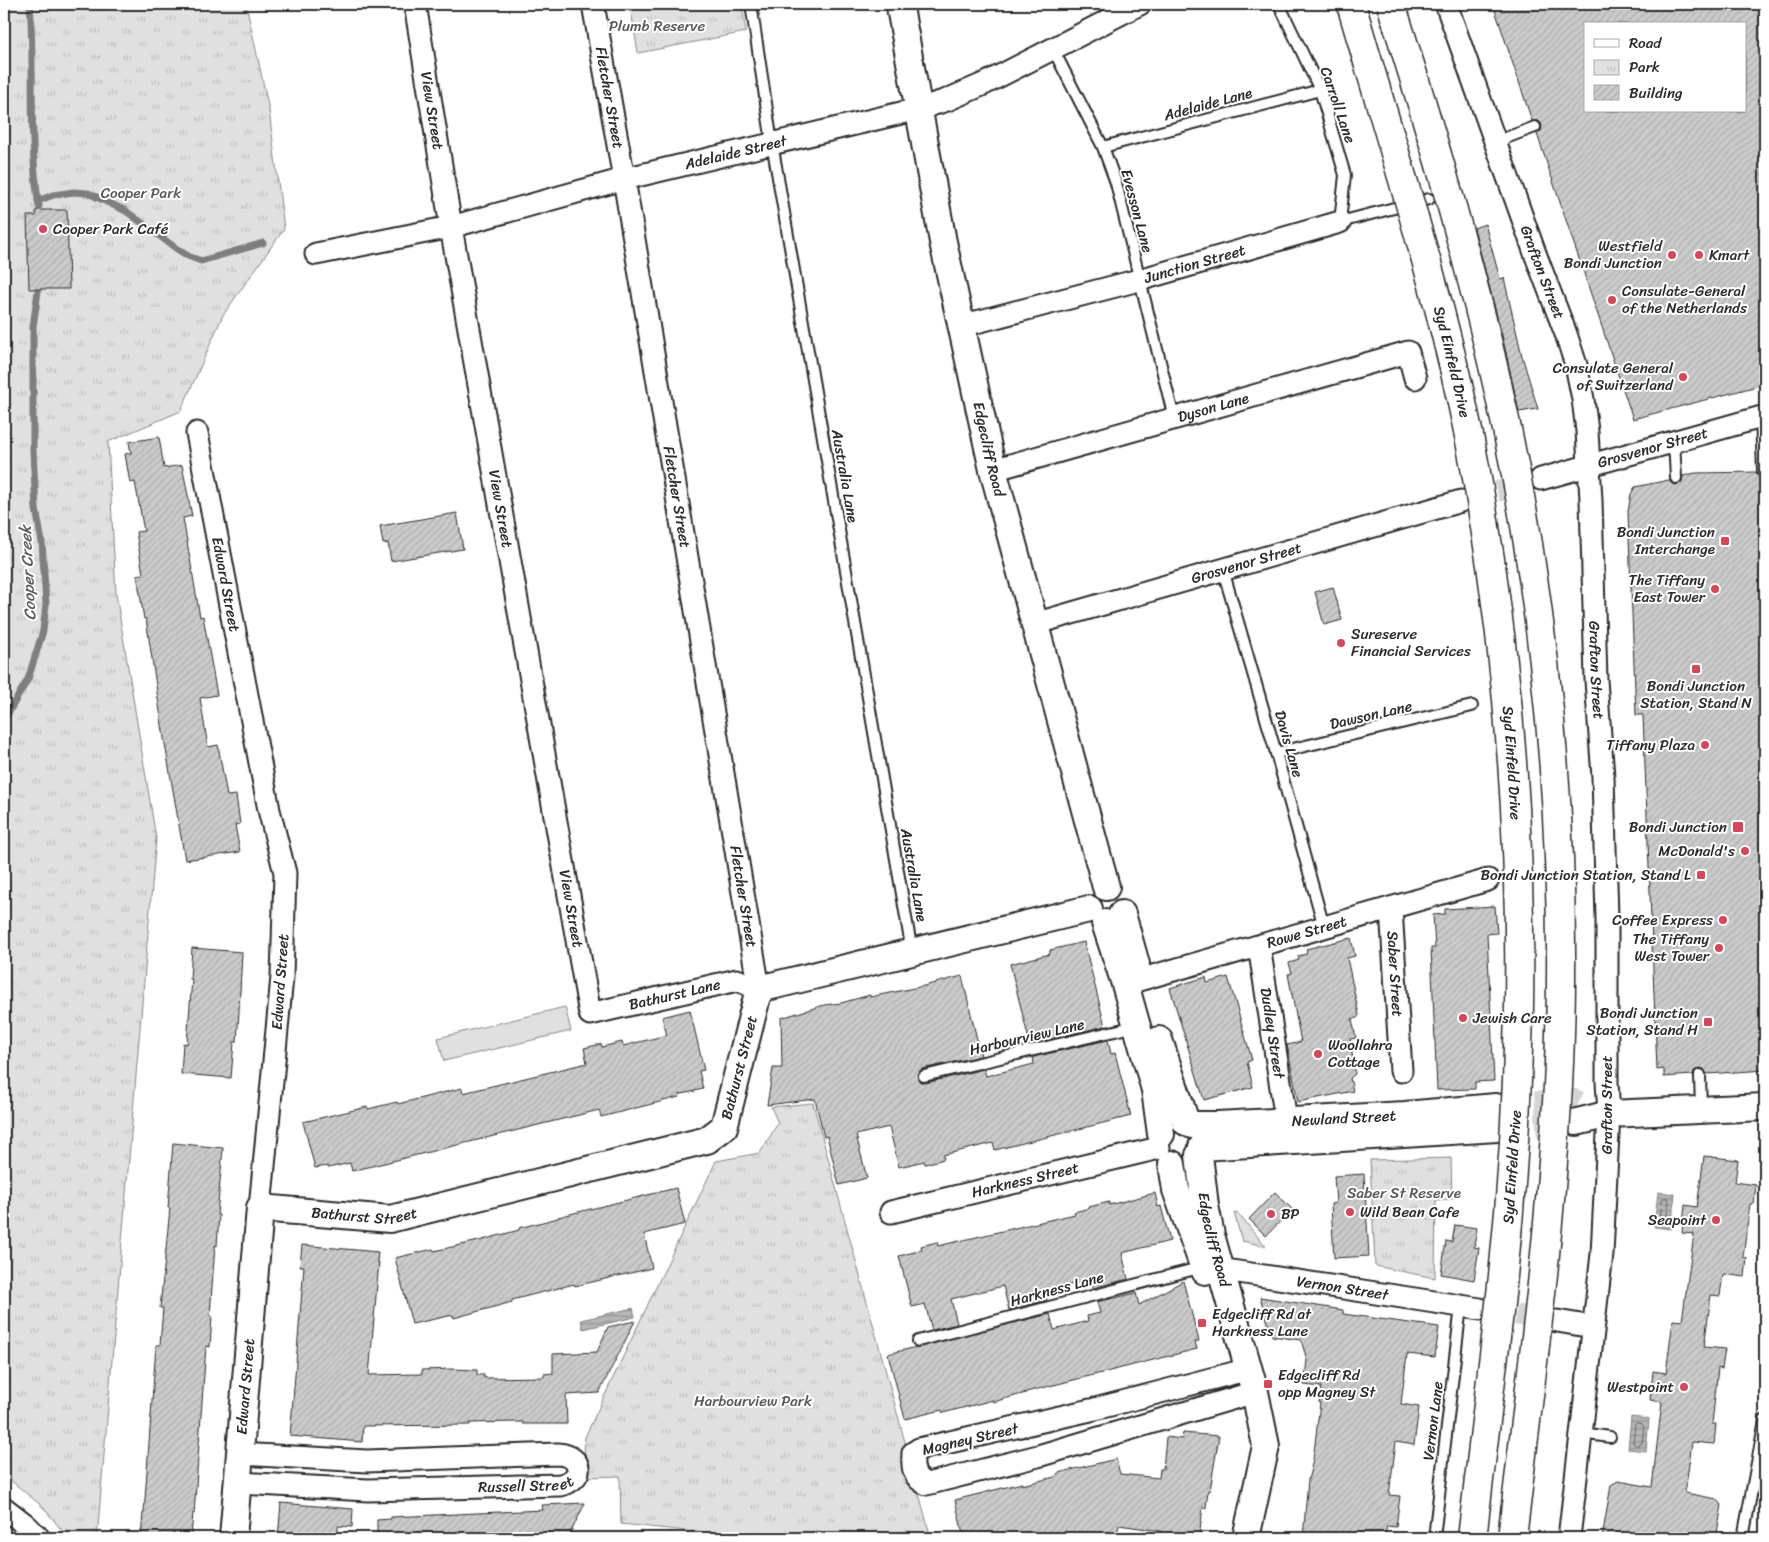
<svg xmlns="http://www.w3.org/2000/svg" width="1769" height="1542" font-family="Sriracha,sans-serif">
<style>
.green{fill:#e0e0e0;stroke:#868686}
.park{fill:url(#park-tufts);stroke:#868686}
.water{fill:url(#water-rules);stroke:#7e7e7e}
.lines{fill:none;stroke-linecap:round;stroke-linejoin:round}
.shore{stroke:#636363;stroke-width:1}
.stream{stroke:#7e7e7e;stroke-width:7}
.building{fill:url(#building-hatch);stroke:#2b2b2b;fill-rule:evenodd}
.minor-tunnel{stroke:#d5d5d5;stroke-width:21;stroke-dasharray:21 11;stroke-linecap:butt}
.tertiary-tunnel{stroke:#d5d5d5;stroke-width:26;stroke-dasharray:26 13;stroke-linecap:butt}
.service-casing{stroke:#2b2b2b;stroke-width:14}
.minor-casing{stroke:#2b2b2b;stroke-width:25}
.tertiary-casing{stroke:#2b2b2b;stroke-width:30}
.primary-casing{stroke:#2b2b2b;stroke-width:31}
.service{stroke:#fff;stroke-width:10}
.minor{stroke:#fff;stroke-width:21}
.tertiary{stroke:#fff;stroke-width:26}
.primary{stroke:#fff;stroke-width:28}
.primary-bridge-casing{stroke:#2b2b2b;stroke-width:31;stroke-linecap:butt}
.primary-bridge{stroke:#fff;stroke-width:28}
.poi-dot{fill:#d1495b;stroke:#fff;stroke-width:2}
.labels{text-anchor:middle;stroke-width:4;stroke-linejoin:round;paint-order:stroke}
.park-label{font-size:15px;fill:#585858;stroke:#fff}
.street-label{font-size:15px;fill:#2b2b2b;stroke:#fff}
.poi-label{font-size:15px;fill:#2b2b2b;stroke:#fff;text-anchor:end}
.water-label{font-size:16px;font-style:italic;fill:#5c5c5c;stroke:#fff}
</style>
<defs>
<pattern id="park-tufts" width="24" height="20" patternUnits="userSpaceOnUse" patternTransform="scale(1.25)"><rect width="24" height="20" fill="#e0e0e0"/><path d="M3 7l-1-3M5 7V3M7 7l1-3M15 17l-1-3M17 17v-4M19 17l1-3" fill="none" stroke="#c0c0c0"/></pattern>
<pattern id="water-rules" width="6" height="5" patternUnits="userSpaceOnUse" patternTransform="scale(1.25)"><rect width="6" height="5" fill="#b6b6b6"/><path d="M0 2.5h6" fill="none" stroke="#949494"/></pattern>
<pattern id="building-hatch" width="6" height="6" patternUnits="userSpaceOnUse" patternTransform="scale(1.25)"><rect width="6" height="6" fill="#cbcbcb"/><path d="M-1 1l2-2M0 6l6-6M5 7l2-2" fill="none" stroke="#aeaeae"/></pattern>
</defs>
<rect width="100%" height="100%" fill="#fff"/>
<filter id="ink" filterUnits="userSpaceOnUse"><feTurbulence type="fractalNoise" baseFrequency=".02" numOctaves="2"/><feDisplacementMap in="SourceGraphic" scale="10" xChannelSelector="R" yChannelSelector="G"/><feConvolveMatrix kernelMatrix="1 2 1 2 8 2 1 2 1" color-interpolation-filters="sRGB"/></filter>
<g filter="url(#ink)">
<g class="green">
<polygon points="565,1007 571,1031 444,1061 438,1038"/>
<polygon points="1234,1213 1238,1214 1266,1246 1242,1241"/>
</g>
<g class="park">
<polygon points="4,4 246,4 269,110 284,229 223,315 181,411 108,442 116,594 156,838 97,1538 68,1538 43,1507 4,1475"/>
<polygon points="630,4 742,4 746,32 638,53"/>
<polygon points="813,1103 931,1538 753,1538 621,1524 620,1476 583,1477 585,1437 716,1161 760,1153 778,1123 771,1107"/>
<polygon points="1451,1158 1452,1199 1436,1200 1435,1278 1375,1266 1370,1160"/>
</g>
<g class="water">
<polygon points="1658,1192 1675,1194 1671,1229 1654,1227"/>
<polygon points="633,1308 635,1317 583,1329 581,1320"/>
<polygon points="1631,1417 1649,1419 1646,1451 1628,1449"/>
</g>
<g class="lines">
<g class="shore">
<polygon points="1664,1198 1668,1198 1669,1201 1666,1221 1664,1223 1660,1220 1662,1200"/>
<polygon points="1637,1423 1642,1424 1644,1426 1642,1443 1639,1445 1635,1445 1633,1443 1635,1425"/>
</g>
<g class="stream">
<path d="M30,4C35,71 28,139 39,206"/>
<polyline points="38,201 53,195 74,192 88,193 126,211 177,249 188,256 201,261 263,243"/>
<polyline points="4,720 28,679 43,631 46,604 42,542 36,509 33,450 33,327 38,291"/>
</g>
</g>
<g class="building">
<path d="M1493,4H1765V384L1633,419L1537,134L1541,131L1542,125L1539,121H1532ZM1585,24H1745V111H1585Z"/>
<polygon points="36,210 67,210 69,289 29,289 27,216 36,216"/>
<polygon points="1485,224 1500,279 1504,278 1522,356 1538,409 1519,412 1502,335 1474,228"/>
<polygon points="159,437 164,468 182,465 192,516 183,518 200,617 203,616 217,695 200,698 208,747 218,745 227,796 236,795 240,824 235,825 240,852 185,860 164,738 146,619 144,619 137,575 143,574 136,532 144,531 135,482 130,483 125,454 131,453 129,442"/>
<polygon points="1756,472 1759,477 1765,477 1765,1070 1707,1074 1704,1069 1699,1068 1694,1071 1693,1075 1664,1077 1664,1069 1657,1070 1643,715 1636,715 1628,512 1631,494 1635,487 1669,480 1672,484 1677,485 1682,482 1683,476 1695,473"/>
<polygon points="457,513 463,549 391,561 388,543 383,544 380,526"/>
<polygon points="1333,587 1342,620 1324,625 1315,592"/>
<polygon points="1495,906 1497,933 1487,934 1494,1081 1475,1082 1475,1089 1437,1090 1431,948 1435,948 1433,915 1445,914 1445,909"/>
<polygon points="1351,938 1355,956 1347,958 1359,1015 1357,1018 1352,1019 1356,1038 1350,1039 1355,1074 1350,1078 1353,1091 1298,1102 1287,1045 1301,1042 1288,974 1292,973 1289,963 1299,960 1298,956 1307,954 1306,949"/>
<polygon points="1084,942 1105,1026 1030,1044 1010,964 1050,954 1050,950"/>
<polygon points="192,948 242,952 239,1011 237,1042 234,1042 231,1078 181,1074 183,1043 187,1044 192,979 190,979"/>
<polygon points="962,976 981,1056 922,1069 917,1074 919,1081 926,1083 984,1069 986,1076 1034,1064 1033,1057 1108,1040 1111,1054 1115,1053 1131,1116 995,1150 993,1143 943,1155 944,1159 925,1164 924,1161 899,1167 889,1127 856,1135 867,1178 839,1185 827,1136 824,1137 815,1099 767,1105 773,1068 782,1068 781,1018 824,1005 841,1003 870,995 870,997 924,986"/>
<polygon points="1206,977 1207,983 1228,977 1252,1060 1247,1062 1253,1087 1204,1100 1170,988"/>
<polygon points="690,1010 704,1070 699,1071 703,1089 678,1095 679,1097 601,1117 599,1110 352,1171 350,1163 328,1168 328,1166 315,1168 303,1122 367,1107 368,1109 397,1102 398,1104 462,1088 463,1093 587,1063 584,1048 601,1044 602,1047 622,1042 623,1046 667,1035 662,1017"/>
<polygon points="173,1143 223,1148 217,1215 219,1215 217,1246 215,1245 210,1316 212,1316 210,1347 206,1346 194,1514 193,1513 191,1538 141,1538 143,1513 144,1513 156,1345 160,1345 163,1308 160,1308 170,1208 168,1208"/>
<polygon points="1704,1156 1738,1160 1735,1182 1756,1185 1754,1204 1750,1204 1743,1257 1747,1258 1745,1277 1723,1274 1720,1296 1711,1295 1704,1347 1725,1349 1722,1369 1718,1368 1712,1424 1716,1424 1714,1444 1692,1442 1685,1493 1717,1499 1722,1505 1716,1538 1602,1538 1611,1485 1618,1481 1652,1487 1662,1402 1650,1400 1653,1371 1666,1373 1673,1320 1682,1321 1694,1234 1682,1233 1685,1205 1697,1207"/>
<polygon points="1364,1174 1369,1256 1334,1258 1331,1204 1336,1203 1334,1176"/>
<polygon points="676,1188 685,1224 644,1234 652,1268 575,1286 574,1284 512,1300 512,1302 454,1318 453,1315 412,1324 395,1258 433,1249 434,1251 479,1241 519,1230 519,1228 558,1218 558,1217"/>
<polygon points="1275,1192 1292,1209 1266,1236 1249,1219"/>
<polygon points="1155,1193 1158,1207 1161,1206 1170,1241 1122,1253 1128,1279 1093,1288 1091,1280 1044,1291 1047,1300 1009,1310 1003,1286 951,1299 957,1324 932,1330 925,1304 912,1307 899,1256 922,1250 921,1246 937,1242 938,1246 1075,1214 1074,1212 1090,1208 1089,1207 1109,1202 1109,1205"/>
<polygon points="1455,1225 1477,1228 1474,1247 1479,1248 1474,1280 1441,1274 1446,1241 1452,1242"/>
<polygon points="302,1245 378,1252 377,1262 379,1262 369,1375 422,1374 422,1370 452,1369 477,1370 477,1375 484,1375 484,1378 544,1377 544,1374 553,1373 553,1354 597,1352 608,1327 635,1321 599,1393 566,1395 567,1424 523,1424 523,1422 515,1422 470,1423 470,1425 363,1426 362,1442 290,1436 304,1266 300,1266"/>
<polygon points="1183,1281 1199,1341 1195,1342 1197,1349 1026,1392 1026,1393 993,1402 993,1400 943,1413 942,1410 905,1419 888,1354 1050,1314 1054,1330 1088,1321 1087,1316 1100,1313 1097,1302 1136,1293 1139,1305"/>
<polygon points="1260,1297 1343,1310 1343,1314 1439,1327 1435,1357 1407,1354 1401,1404 1419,1407 1414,1445 1396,1442 1389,1495 1400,1496 1396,1527 1387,1526 1384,1538 1303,1538 1308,1480 1313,1460 1320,1403 1319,1403 1321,1387 1304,1385 1307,1360 1301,1340 1272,1336"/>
<polygon points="1183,1433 1219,1436 1210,1490 1208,1490 1206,1508 1203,1507 1199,1538 1160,1538 1161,1531 1119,1525 1116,1538 964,1538 955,1500 1022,1483 1022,1485 1055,1477 1058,1473 1116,1459 1120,1474 1159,1478 1160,1469 1163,1469 1166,1437 1182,1439"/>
<polygon points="281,1503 353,1509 352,1527 338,1526 338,1538 278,1538"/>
<polygon points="585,1503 568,1538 377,1538 377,1520 391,1519 391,1517 543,1510 542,1505"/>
</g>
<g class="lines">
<g class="minor-tunnel">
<polyline points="1466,500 1533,482"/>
<polyline points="1484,1310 1552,1320"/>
</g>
<g class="tertiary-tunnel">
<polyline points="1496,1107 1574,1102 1578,1104"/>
<polyline points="1497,1128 1576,1122"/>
</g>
<defs>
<g id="service">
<polyline points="751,4 772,143 912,952"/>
<polyline points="1279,4 1320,90 1345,175 1340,222 1429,199"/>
<polyline points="1053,49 1103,147 1116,183 1174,418"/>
<polyline points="1495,142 1535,127"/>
<polyline points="1103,147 1320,90"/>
<polyline points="1761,417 1763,471"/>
<polyline points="1674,441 1676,478"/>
<polyline points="1223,570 1276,753 1324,927"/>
<polyline points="1276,753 1472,706"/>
<polyline points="1700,1075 1701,1109"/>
<polyline points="924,1076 1136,1026"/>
<polyline points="918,1341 1203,1267"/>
<polyline points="1581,1433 1610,1437"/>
<polyline points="1434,1538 1461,1306"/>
<polyline points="1743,1538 1765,1420"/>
</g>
<g id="minor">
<path id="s1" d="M415,4L451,227L590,1014L737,980L759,989"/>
<path id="s2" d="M593,4L624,179L759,989"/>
<path id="s3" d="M1446,4L1536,256L1566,334L1576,365L1583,399L1587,431L1591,500L1596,680L1603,777L1607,918V1082L1609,1114L1602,1254L1569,1538"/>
<path id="s4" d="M316,254L451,227L624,179L918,109L947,100L986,83L1140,4"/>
<path id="s5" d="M961,326L1139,280L1340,222"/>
<path id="s6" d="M197,433L269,810L285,873L282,977L260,1208"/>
<path id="s7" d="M993,470L1408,352L1415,378"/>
<path id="s8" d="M1541,479L1765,416"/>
<path id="s9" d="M1034,624L1461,501"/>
<path id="s10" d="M1391,908L1401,1071"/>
<path id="s11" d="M1259,946L1286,1120"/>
<path id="s12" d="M1125,984L1488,880"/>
<path id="s13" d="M891,1212L1159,1148"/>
<path id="s14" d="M1206,1267L1480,1309"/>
<polyline points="1557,1321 1593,1327"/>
<path d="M1249,1369L1095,1409L919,1449L913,1453C912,1467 913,1479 927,1484L1038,1456L1255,1392"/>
<path id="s15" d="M238,1483L368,1490L560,1485C586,1479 583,1456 558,1454L367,1461L240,1454"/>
<polyline points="4,1508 26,1525 39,1538"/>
</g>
<g id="tertiary">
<path id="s16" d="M900,4L901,13L943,242L993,470L1106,887"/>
<polyline points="1122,914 1136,964"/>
<polyline points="1105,923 1125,984 1155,1090 1161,1134"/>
<polyline points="1159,1040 1186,1122"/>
<polyline points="1577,1122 1609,1114 1765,1107"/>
<path id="s17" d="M1192,1125H1217L1405,1115L1496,1107"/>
<polyline points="1202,1147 1497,1128"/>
<path id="s18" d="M1199,1155L1205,1206L1211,1235L1255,1392L1266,1446L1246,1538"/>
<polyline points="1172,1164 1176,1190 1205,1271"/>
<path id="s19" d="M233,1538L260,1208L390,1219L707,1140L724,1127L759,989L1089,909"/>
</g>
<g id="primary">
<polyline points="1472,1538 1495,1346"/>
<polyline points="1512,1538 1534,1354"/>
</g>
</defs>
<use href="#service" class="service-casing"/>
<use href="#minor" class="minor-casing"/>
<use href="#tertiary" class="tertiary-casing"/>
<use href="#primary" class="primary-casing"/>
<use href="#service" class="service"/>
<use href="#minor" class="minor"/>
<use href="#tertiary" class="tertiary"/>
<use href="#primary" class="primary"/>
<defs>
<g id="primary-bridge">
<path id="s20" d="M1351,4C1395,157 1446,309 1475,467C1528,759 1532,1052 1495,1346"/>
<path d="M1391,4C1447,181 1499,360 1528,544C1556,723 1567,906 1558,1086C1553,1176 1545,1265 1534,1354"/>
</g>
</defs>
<use href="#primary-bridge" class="primary-bridge-casing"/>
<use href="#primary-bridge" class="primary-bridge"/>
</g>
</g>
<g class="poi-dot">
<circle cx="43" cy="229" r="5"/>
<circle cx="1672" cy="255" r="5"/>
<circle cx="1699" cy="255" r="5"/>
<circle cx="1612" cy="300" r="5"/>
<circle cx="1683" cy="377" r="5"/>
<rect x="1720" y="536" width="10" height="10" rx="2.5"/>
<circle cx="1715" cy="589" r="5"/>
<circle cx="1341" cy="643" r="5"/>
<rect x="1691" y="664" width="10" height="10" rx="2.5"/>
<circle cx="1705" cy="745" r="5"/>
<rect x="1732" y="821" width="12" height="12" rx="2.5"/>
<circle cx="1745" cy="851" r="5"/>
<rect x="1696" y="870" width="10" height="10" rx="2.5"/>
<circle cx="1723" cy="920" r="5"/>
<circle cx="1719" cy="948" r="5"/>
<circle cx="1463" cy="1018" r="5"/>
<rect x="1703" y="1017" width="10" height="10" rx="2.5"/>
<circle cx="1318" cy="1054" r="5"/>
<circle cx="1350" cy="1212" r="5"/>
<circle cx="1271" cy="1214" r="5"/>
<circle cx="1716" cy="1220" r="5"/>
<rect x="1197" y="1318" width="10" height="10" rx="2.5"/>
<rect x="1263" y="1379" width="10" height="10" rx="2.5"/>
<circle cx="1684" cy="1387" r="5"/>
</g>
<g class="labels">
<g class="park-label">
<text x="657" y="31">Plumb Reserve</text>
<text x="141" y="198">Cooper Park</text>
<text x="1404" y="1198">Saber St Reserve</text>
<text x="753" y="1406">Harbourview Park</text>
</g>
<g class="street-label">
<text dy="5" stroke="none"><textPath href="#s2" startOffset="95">Fletcher Street</textPath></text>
<text transform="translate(1208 104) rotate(-15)" y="5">Adelaide Lane</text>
<text transform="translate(1338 105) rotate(71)" y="5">Carroll Lane</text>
<text dy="5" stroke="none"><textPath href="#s1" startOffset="108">View Street</textPath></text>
<text dy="5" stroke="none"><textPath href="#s4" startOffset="432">Adelaide Street</textPath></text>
<text transform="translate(1137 211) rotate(75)" y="5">Evesson Lane</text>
<text dy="5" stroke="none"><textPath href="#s5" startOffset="242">Junction Street</textPath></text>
<text dy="5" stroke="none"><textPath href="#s3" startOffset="285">Grafton Street</textPath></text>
<text dy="5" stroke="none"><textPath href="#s20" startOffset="372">Syd Einfeld Drive</textPath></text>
<text dy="5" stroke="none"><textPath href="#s7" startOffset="229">Dyson Lane</textPath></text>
<text dy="5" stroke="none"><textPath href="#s8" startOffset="116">Grosvenor Street</textPath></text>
<text dy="5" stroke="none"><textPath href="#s16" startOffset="454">Edgecliff Road</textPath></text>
<text transform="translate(845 476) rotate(80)" y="5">Australia Lane</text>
<text dy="5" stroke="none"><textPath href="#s2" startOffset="500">Fletcher Street</textPath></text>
<text dy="5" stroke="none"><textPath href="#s1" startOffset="512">View Street</textPath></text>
<text dy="5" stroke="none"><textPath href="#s9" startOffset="221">Grosvenor Street</textPath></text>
<text dy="5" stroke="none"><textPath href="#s6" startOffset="154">Edward Street</textPath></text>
<text dy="5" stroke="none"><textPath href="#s3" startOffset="690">Grafton Street</textPath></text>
<text transform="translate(1371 715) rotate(-13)" y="5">Dawson Lane</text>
<text transform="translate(1289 744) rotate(74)" y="5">Davis Lane</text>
<text dy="5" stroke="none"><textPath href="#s20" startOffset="778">Syd Einfeld Drive</textPath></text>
<text transform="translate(914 875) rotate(80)" y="5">Australia Lane</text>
<text dy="5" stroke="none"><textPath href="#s2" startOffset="905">Fletcher Street</textPath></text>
<text dy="5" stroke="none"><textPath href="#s1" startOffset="918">View Street</textPath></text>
<text dy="5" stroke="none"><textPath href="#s12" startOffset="189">Rowe Street</textPath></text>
<text dy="5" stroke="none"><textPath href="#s10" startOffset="66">Saber Street</textPath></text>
<text transform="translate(280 982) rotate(-86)" y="5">Edward Street</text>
<text dy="5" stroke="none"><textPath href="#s1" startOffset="1112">Bathurst Lane</textPath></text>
<text dy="5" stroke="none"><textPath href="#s11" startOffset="88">Dudley Street</textPath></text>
<text transform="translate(1027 1037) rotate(-13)" y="5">Harbourview Lane</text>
<text dy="5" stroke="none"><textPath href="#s19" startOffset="871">Bathurst Street</textPath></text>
<text transform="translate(1607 1105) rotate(-90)" y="5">Grafton Street</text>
<text dy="5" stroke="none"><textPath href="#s17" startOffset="152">Newland Street</textPath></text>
<text transform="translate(1512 1167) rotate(-86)" y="5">Syd Einfeld Drive</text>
<text dy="5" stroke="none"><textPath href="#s13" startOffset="138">Harkness Street</textPath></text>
<text dy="5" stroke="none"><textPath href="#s19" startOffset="436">Bathurst Street</textPath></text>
<text dy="5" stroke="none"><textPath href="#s18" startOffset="86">Edgecliff Road</textPath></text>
<text dy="5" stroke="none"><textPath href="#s14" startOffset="138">Vernon Street</textPath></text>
<text transform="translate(1057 1289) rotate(-15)" y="5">Harkness Lane</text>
<text dy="5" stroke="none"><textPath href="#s19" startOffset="152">Edward Street</textPath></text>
<text transform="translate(1433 1421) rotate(-83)" y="5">Vernon Lane</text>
<text transform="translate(970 1439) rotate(-13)" y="5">Magney Street</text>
<text dy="5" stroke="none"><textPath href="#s15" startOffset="288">Russell Street</textPath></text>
</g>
<g class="poi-label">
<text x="53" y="234" text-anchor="start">Cooper Park Café</text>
<text x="1662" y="251">Westfield<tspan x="1662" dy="17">Bondi Junction</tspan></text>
<text x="1709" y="260" text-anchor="start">Kmart</text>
<text x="1622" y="296" text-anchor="start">Consulate-General<tspan x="1622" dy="17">of the Netherlands</tspan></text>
<text x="1673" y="373">Consulate General<tspan x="1673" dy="17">of Switzerland</tspan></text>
<text x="1715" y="537">Bondi Junction<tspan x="1715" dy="17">Interchange</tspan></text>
<text x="1705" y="585">The Tiffany<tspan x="1705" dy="17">East Tower</tspan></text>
<text x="1351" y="639" text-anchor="start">Sureserve<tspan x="1351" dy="17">Financial Services</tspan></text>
<text x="1696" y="691" text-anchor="middle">Bondi Junction<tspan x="1696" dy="17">Station, Stand N</tspan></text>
<text x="1695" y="750">Tiffany Plaza</text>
<text x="1727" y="832">Bondi Junction</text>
<text x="1735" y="856">McDonald's</text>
<text x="1691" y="880">Bondi Junction Station, Stand L</text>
<text x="1713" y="925">Coffee Express</text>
<text x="1709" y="944">The Tiffany<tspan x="1709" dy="17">West Tower</tspan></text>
<text x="1698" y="1018">Bondi Junction<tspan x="1698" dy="17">Station, Stand H</tspan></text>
<text x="1473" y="1023" text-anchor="start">Jewish Care</text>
<text x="1328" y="1050" text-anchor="start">Woollahra<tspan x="1328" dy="17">Cottage</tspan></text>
<text x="1360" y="1217" text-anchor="start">Wild Bean Cafe</text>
<text x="1281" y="1219" text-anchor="start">BP</text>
<text x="1706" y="1225">Seapoint</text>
<text x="1212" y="1319" text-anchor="start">Edgecliff Rd at<tspan x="1212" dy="17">Harkness Lane</tspan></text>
<text x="1278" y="1380" text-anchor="start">Edgecliff Rd<tspan x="1278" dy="17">opp Magney St</tspan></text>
<text x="1674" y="1392">Westpoint</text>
</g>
<g class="water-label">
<text transform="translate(27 573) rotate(-93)" y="6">Cooper Creek</text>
</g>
</g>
<rect width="1769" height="1542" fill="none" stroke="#fff" stroke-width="20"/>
<rect x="10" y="10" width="1749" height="1522" fill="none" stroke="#2b2b2b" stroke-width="2" filter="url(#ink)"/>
<rect x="1584" y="22" width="162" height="90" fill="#ffffff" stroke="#aaaaaa"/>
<rect x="1594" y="39" width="25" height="8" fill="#ffffff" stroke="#aaaaaa"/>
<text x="1629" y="48" font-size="15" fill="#2b2b2b">Road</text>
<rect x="1594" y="60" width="25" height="15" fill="url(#park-tufts)" stroke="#aaaaaa"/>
<text x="1629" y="72" font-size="15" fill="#2b2b2b">Park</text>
<rect x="1594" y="85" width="25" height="15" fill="url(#building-hatch)" stroke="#aaaaaa"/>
<text x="1629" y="98" font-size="15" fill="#2b2b2b">Building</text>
</svg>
